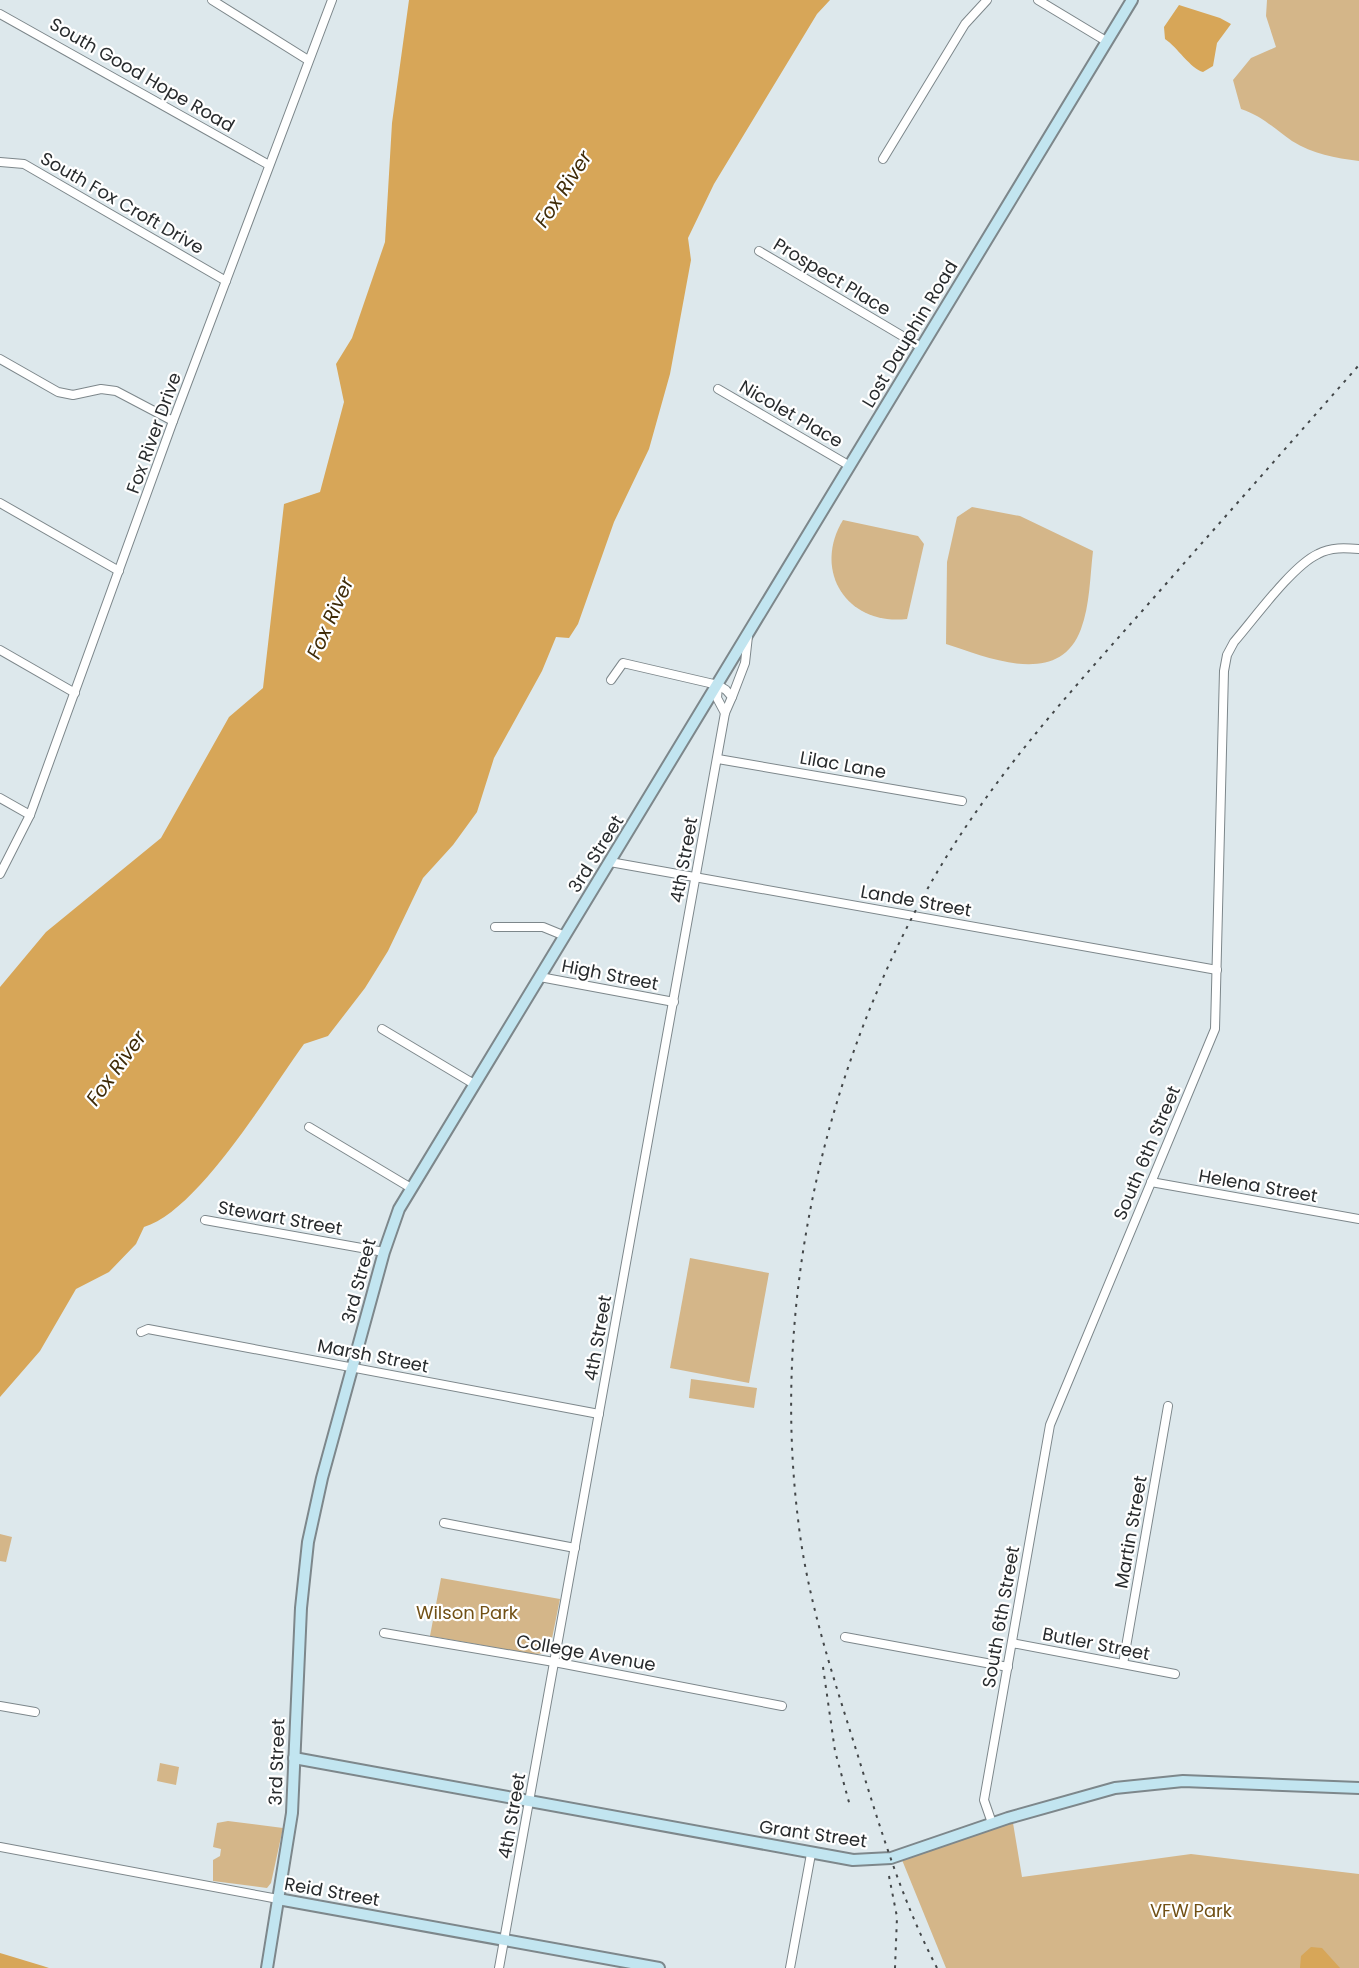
<svg xmlns="http://www.w3.org/2000/svg" width="1359" height="1968" font-family="Poppins,sans-serif">
<style>
.green{fill:#d4b689}
.water{fill:#d7a658}
.lines{fill:none;stroke-linecap:round;stroke-linejoin:round}
.street-casing{stroke:#7d878b;stroke-width:10}
.secondary-casing{stroke:#7d878b;stroke-width:14}
.street{stroke:#fff;stroke-width:8}
.secondary{stroke:#c2e5f0;stroke-width:10}
.rail{stroke:#434749;stroke-width:2;stroke-dasharray:3 6;stroke-linecap:butt}
.labels{text-anchor:middle;stroke-width:4.5;stroke-linejoin:round;paint-order:stroke}
.street-label{font-size:18px;fill:#282b2d;stroke:#fff}
.park-label{font-size:18px;fill:#715015;stroke:#fff}
.water-label{font-size:20px;font-style:italic;fill:#3f2b08;stroke:#fff}
</style>
<rect width="100%" height="100%" fill="#dde8ec"/>
<g class="green">
<path d="M1267,0H1359V161C1335,158 1313,154 1292,141C1273,128 1264,117 1241,109L1233,80L1251,58L1276,47L1266,16Z"/>
<path d="M972,507L1020,516L1093,551C1090,576 1090,605 1081,629C1059,689 987,657 946,644L947,562L957,517Z"/>
<path d="M843,520L918,536L924,544L907,619C847,626 812,571 843,520Z"/>
<polygon points="690,1258 769,1273 749,1383 670,1368"/>
<polygon points="691,1379 757,1388 754,1408 689,1398"/>
<polygon points="0,1534 12,1537 6,1562 0,1561"/>
<polygon points="441,1578 560,1599 549,1653 533,1654 430,1636"/>
<polygon points="160,1763 179,1767 176,1785 157,1781"/>
<polygon points="1012,1817 1022,1877 1191,1854 1359,1874 1359,1968 946,1968 900,1855"/>
<polygon points="228,1821 283,1828 271,1883 267,1888 213,1881 213,1860 220,1856 221,1849 213,1847 217,1823"/>
</g>
<g class="water">
<path d="M409,0H830L817,14L714,184L688,238L691,260L670,374L649,449L614,522L578,624L569,638L556,637L542,671L494,758L477,812L453,845L423,878L388,951L365,988L328,1036L304,1044C269,1092 198,1211 144,1227L136,1244L109,1272L76,1289L40,1351L0,1397V987L46,932L161,838L229,717L263,688L284,504L320,492L344,402L336,364L352,338L385,242L392,123Z"/>
<path d="M1179,5L1220,18L1231,24L1217,43L1213,66L1203,72C1191,69 1177,47 1165,39L1164,27Z"/>
<polygon points="1311,1947 1322,1948 1340,1968 1300,1968 1301,1956"/>
<polygon points="0,1953 43,1966 49,1968 0,1968"/>
</g>
<g class="lines">
<defs>
<g id="street">
<polyline points="212,0 308,60"/>
<polyline points="1038,0 1106,41"/>
<polyline points="0,14 269,165"/>
<polyline points="883,159 965,24 987,0"/>
<polyline points="0,162 24,164 226,281"/>
<polyline points="759,251 921,347"/>
<polyline points="0,359 58,392 73,395 101,389 116,391 173,421"/>
<polyline points="718,389 850,466"/>
<polyline points="0,503 119,571"/>
<polyline points="0,650 75,693"/>
<polyline points="718,687 717,698 725,713"/>
<polyline points="732,697 745,663 748,636"/>
<polyline points="718,759 962,801"/>
<polyline points="0,798 30,815"/>
<polyline points="610,862 1217,970"/>
<polyline points="0,874 30,815 173,421 332,0"/>
<polyline points="495,927 543,927 565,936"/>
<polyline points="540,977 674,1002"/>
<polyline points="382,1029 474,1084"/>
<polyline points="309,1127 411,1188"/>
<polyline points="1151,1182 1359,1219"/>
<polyline points="205,1220 384,1252"/>
<polyline points="141,1332 148,1329 599,1414"/>
<polyline points="444,1523 575,1548"/>
<polyline points="384,1633 554,1662 782,1706"/>
<polyline points="845,1637 1008,1667"/>
<polyline points="1012,1643 1175,1674"/>
<polyline points="1123,1664 1168,1406"/>
<polyline points="0,1706 35,1712"/>
<path d="M992,1823L984,1800L1050,1425L1215,1029L1224,671L1227,655L1234,642C1254,619 1292,566 1318,554C1331,547 1345,548 1359,549"/>
<polyline points="0,1847 278,1899"/>
<polyline points="499,1968 725,713 732,697 726,690 718,685 623,663 611,680"/>
<polyline points="790,1968 811,1854"/>
</g>
<g id="secondary">
<polyline points="294,1758 853,1860 891,1858 1008,1818 1115,1788 1183,1781 1359,1788"/>
<polyline points="278,1899 659,1968"/>
<polyline points="267,1968 292,1813 301,1608 308,1542 322,1478 384,1252 399,1209 1132,0"/>
</g>
</defs>
<use href="#street" class="street-casing"/>
<use href="#secondary" class="secondary-casing"/>
<use href="#street" class="street"/>
<use href="#secondary" class="secondary"/>
<g class="rail">
<polyline points="823,1667 835,1751 850,1806"/>
<polyline points="889,1876 897,1917 895,1968"/>
<path d="M937,1968C902,1901 880,1828 858,1756C834,1679 807,1600 798,1519C771,1300 825,1064 936,874C993,777 1069,693 1143,610C1215,528 1287,447 1359,365"/>
</g>
</g>
<g class="labels">
<g class="street-label">
<text transform="translate(142 75) rotate(30)" y="6">South Good Hope Road</text>
<text transform="translate(122 203) rotate(30)" y="6">South Fox Croft Drive</text>
<text transform="translate(832 277) rotate(31)" y="6">Prospect Place</text>
<text transform="translate(910 334) rotate(-59)" y="6">Lost Dauphin Road</text>
<text transform="translate(791 414) rotate(30)" y="6">Nicolet Place</text>
<text transform="translate(154 433) rotate(-70)" y="6">Fox River Drive</text>
<text transform="translate(843 765) rotate(10)" y="6">Lilac Lane</text>
<text transform="translate(596 854) rotate(-58)" y="6">3rd Street</text>
<text transform="translate(684 860) rotate(-80)" y="6">4th Street</text>
<text transform="translate(916 901) rotate(10)" y="6">Lande Street</text>
<text transform="translate(610 975) rotate(11)" y="6">High Street</text>
<text transform="translate(1147 1153) rotate(-67)" y="6">South 6th Street</text>
<text transform="translate(1258 1186) rotate(10)" y="6">Helena Street</text>
<text transform="translate(280 1218) rotate(10)" y="6">Stewart Street</text>
<text transform="translate(359 1281) rotate(-75)" y="6">3rd Street</text>
<text transform="translate(598 1338) rotate(-80)" y="6">4th Street</text>
<text transform="translate(373 1356) rotate(11)" y="6">Marsh Street</text>
<text transform="translate(1131 1532) rotate(-80)" y="6">Martin Street</text>
<text transform="translate(1001 1617) rotate(-80)" y="6">South 6th Street</text>
<text transform="translate(1096 1644) rotate(11)" y="6">Butler Street</text>
<text transform="translate(586 1653) rotate(10)" y="6">College Avenue</text>
<text transform="translate(277 1762) rotate(-88)" y="6">3rd Street</text>
<text transform="translate(512 1816) rotate(-80)" y="6">4th Street</text>
<text transform="translate(813 1834) rotate(8)" y="6">Grant Street</text>
<text transform="translate(332 1892) rotate(10)" y="6">Reid Street</text>
</g>
<g class="park-label">
<text x="467" y="1619">Wilson Park</text>
<text x="1191" y="1917">VFW Park</text>
</g>
<g class="water-label">
<text transform="translate(563 189) rotate(-57)" y="7">Fox River</text>
<text transform="translate(330 618) rotate(-66)" y="7">Fox River</text>
<text transform="translate(116 1068) rotate(-54)" y="7">Fox River</text>
</g>
</g>
</svg>
